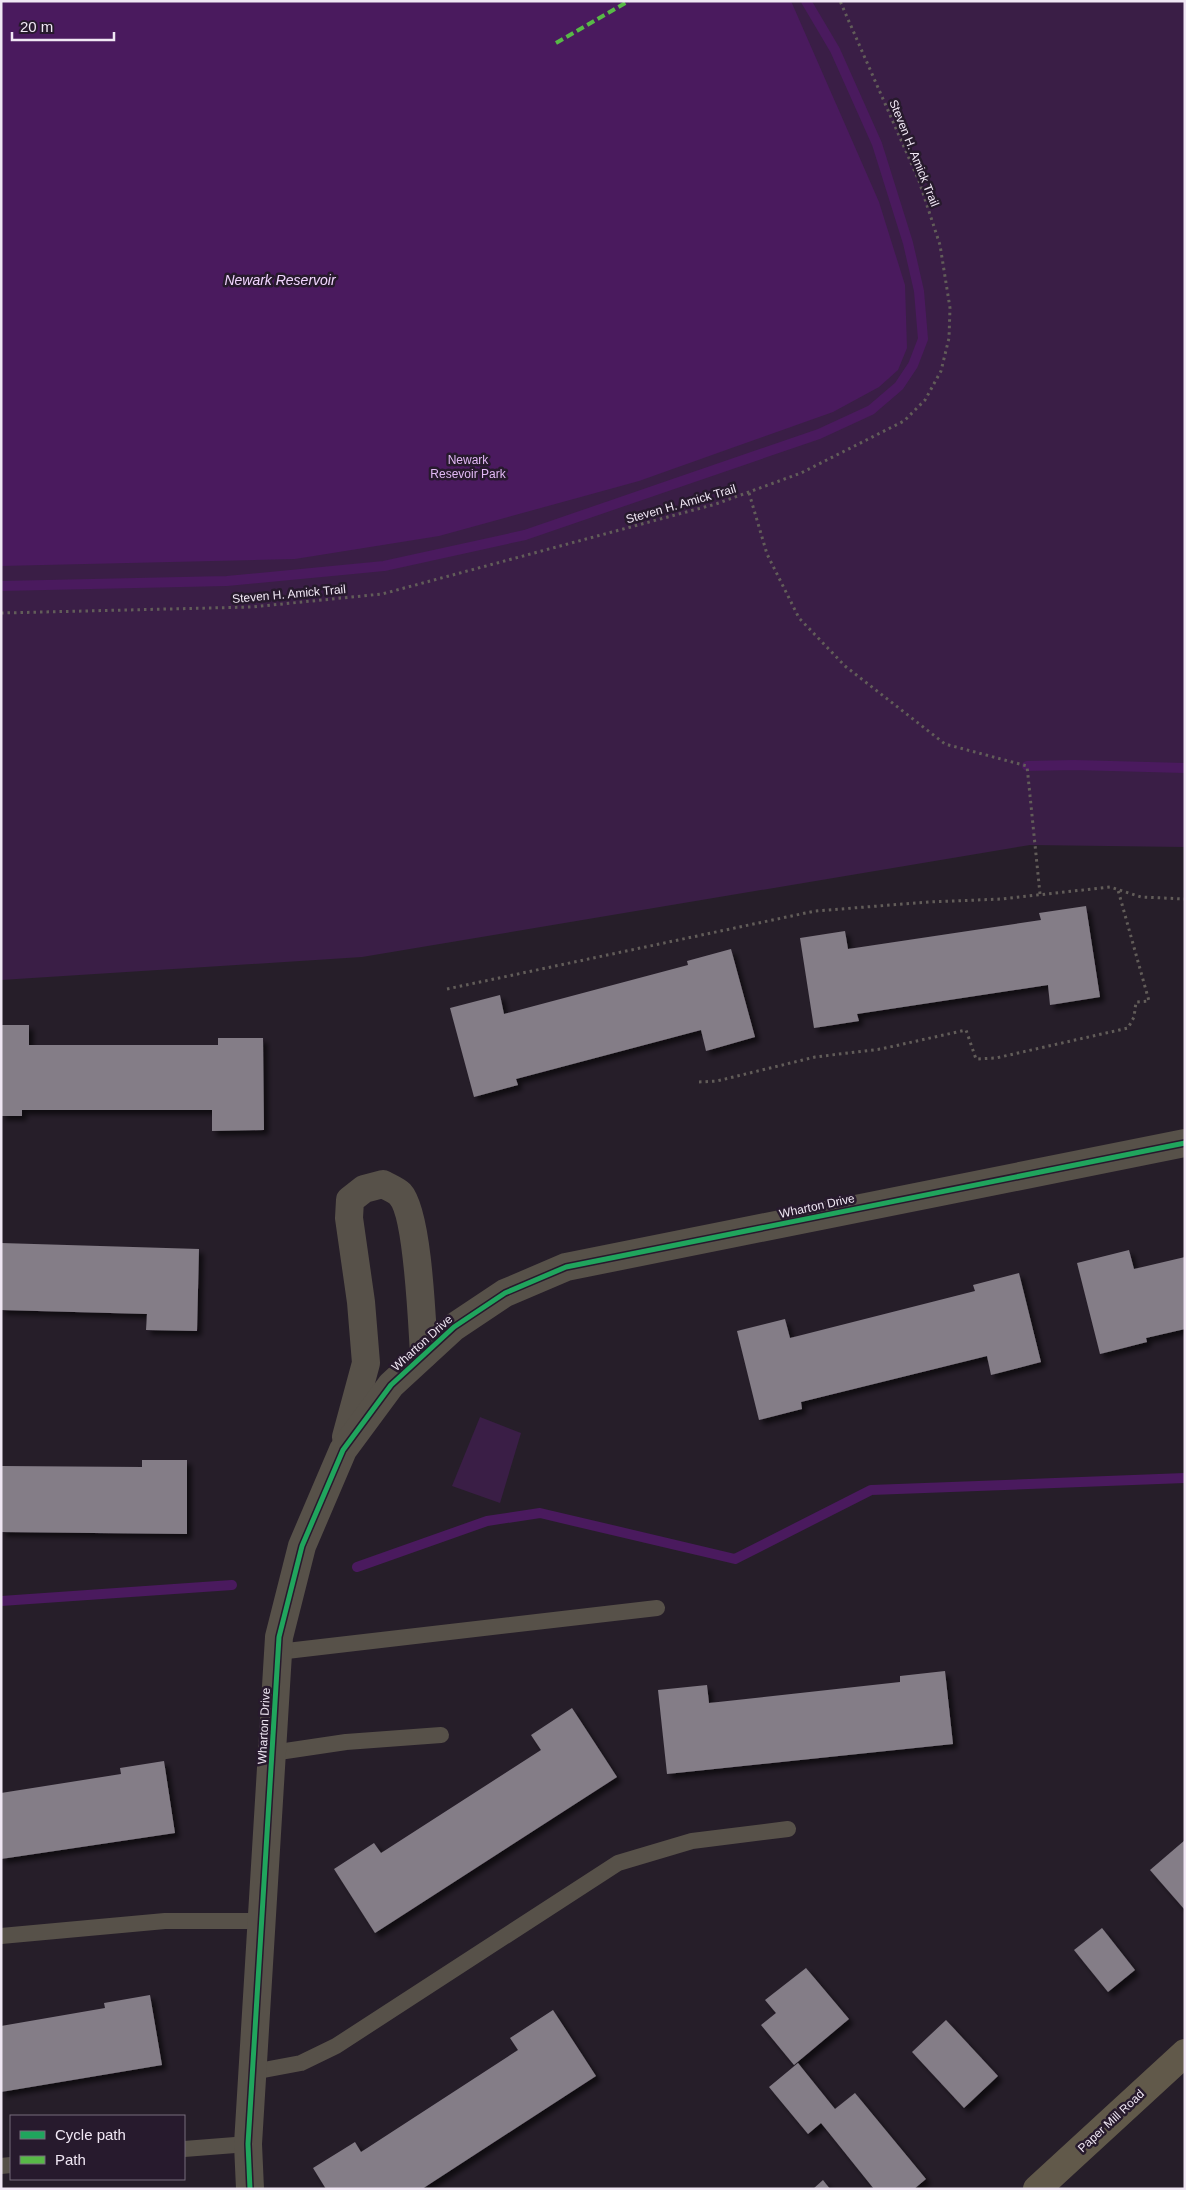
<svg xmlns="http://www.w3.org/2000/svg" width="1186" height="2190" font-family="Arial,sans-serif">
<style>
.green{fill:#3a1e46}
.water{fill:#4a1a5e}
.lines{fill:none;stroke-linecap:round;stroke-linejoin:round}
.stream{stroke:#4a1a5e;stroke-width:10}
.building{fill:#847d87;filter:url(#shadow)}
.path{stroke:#625d59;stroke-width:3;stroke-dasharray:2.5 4;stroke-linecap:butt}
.service{stroke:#575149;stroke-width:16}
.minor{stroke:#575149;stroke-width:28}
.primary{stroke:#61594a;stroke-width:28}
.quiet{stroke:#58b947;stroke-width:4;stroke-dasharray:8 4;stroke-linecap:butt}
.cycleway-casing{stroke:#271a2d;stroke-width:8}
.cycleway{stroke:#20a55d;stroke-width:5}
.labels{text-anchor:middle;stroke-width:5;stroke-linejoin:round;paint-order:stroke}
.street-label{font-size:12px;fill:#f0e7f4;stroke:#271a2d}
.park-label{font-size:12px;fill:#e1b8f4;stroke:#271a2d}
.water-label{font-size:14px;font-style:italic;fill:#f2d6ff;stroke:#271a2d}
</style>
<defs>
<filter id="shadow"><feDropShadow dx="4.5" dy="4.5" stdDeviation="2.5" flood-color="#0009"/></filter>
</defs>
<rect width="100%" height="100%" fill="#261e29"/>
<g class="green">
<polygon points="1,1 1185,1 1185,847 1030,845 362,957 1,980"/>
<polygon points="480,1417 521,1433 500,1503 452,1486"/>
</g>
<polygon class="water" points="1,1 791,1 879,202 905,285 907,348 898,370 879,387 833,412 639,481 439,536 295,559 1,566"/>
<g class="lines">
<g class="stream">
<polyline points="1,586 227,581 384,566 525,535 819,434 871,410 899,386 913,365 923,339 919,291 908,243 877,144 835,50 806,1"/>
<polyline points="1027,766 1074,765 1185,768"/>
<polyline points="357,1567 487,1521 540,1513 735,1559 871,1490 1185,1478"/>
<polyline points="1,1601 232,1585"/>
</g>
</g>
<g class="building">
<polygon points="1086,906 1100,997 1050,1005 1048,985 857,1014 859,1021 814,1028 800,938 845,931 848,949 1041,920 1039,913"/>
<polygon points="731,949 755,1037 706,1051 701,1030 516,1079 518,1085 474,1097 450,1008 500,995 504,1014 688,965 687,961"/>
<polygon points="1,1025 29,1025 29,1045 218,1045 218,1038 263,1038 264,1130 212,1131 212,1110 22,1110 22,1116 1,1116"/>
<polygon points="1,1243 199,1249 197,1331 146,1330 147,1314 1,1310"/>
<polygon points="1129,1250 1134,1269 1185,1257 1185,1329 1146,1338 1147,1342 1100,1354 1077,1263"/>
<polygon points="1019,1273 1041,1362 991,1375 987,1356 801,1402 802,1409 759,1420 737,1331 785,1319 790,1338 975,1291 973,1285"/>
<polygon points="142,1460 187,1460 187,1534 1,1532 1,1466 142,1467"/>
<polygon points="945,1671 953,1744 667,1774 658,1690 707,1685 709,1703 900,1682 900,1676"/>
<polygon points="572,1708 617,1777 375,1933 334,1869 374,1843 381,1853 541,1750 531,1735"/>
<polygon points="164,1761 175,1833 1,1859 1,1793 121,1774 120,1768"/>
<polygon points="1185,1840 1185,1910 1150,1870"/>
<polygon points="1102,1928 1135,1970 1108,1992 1074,1950"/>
<polygon points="806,1968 849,2019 794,2065 761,2025 776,2013 765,2000"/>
<polygon points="150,1995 162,2065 1,2092 1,2026 105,2008 104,2003"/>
<polygon points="553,2010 596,2076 422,2189 326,2189 313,2168 355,2142 361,2152 518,2050 510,2038"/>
<polygon points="946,2020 998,2076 964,2108 912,2052"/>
<polygon points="798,2063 835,2109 855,2093 926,2179 914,2189 874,2189 821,2123 808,2134 769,2087"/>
<polygon points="823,2180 830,2189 813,2189"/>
</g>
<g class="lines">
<g class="path">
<polyline points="749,493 767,554 799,618 845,666 945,744 1027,766 1040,894"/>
<polyline points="1,613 252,607 382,594 716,504 801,473 904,421 925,400 941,371 949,338 950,308 940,245 919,181 840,1"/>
<polyline points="447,989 815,911 929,902 1001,899 1110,887 1141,897 1185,899"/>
<polyline points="699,1082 717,1081 815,1057 881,1049 966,1030 976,1059 996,1058 1128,1028 1134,1017 1136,1002 1149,1001 1118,890"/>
</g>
<g class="service">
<polyline points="278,1652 657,1608"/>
<polyline points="272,1753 346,1742 441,1735"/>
<polyline points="1,1936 165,1921 262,1921"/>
<polyline points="253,2072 301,2063 336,2046 618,1863 692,1841 788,1829"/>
<polyline points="184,2149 248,2144"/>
<polyline points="1,2166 11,2165"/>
</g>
<g class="minor">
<path d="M346,1437L366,1363L361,1302L349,1218L350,1200L364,1189L383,1184C388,1187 396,1190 400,1194C418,1213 422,1323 424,1354"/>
<polyline points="250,2189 248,2144 279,1637 302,1546 343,1450 391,1385 454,1327 505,1293 566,1267 1185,1143"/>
</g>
<polyline class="primary" points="1037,2189 1185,2053"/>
<polyline class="quiet" points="556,43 629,1"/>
<defs>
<polyline id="cycleway" points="250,2189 248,2144 279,1637 302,1546 343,1450 391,1385 454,1327 505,1293 566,1267 1185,1143"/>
</defs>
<use href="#cycleway" class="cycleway-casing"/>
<use href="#cycleway" class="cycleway"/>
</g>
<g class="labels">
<g class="street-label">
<text transform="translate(914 153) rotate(68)" y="4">Steven H. Amick Trail</text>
<text transform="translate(681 504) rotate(-16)" y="4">Steven H. Amick Trail</text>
<text transform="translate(289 594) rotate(-5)" y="4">Steven H. Amick Trail</text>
<text transform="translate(817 1206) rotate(-12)" y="4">Wharton Drive</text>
<text transform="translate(422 1343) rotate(-42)" y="4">Wharton Drive</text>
<text transform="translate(264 1726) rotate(-87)" y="4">Wharton Drive</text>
<text transform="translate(1111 2121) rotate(-43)" y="4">Paper Mill Road</text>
</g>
<g class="park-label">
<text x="468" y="464">Newark<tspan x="468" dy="14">Resevoir Park</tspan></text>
</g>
<g class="water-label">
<text x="280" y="285">Newark Reservoir</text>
</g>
</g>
<rect width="1186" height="2190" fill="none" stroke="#f0e7f4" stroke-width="5"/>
<rect x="10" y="2115" width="175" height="65" fill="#271a2d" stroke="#776c7d"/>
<rect x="20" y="2131" width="25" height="8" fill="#20a55d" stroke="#776c7d"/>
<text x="55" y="2140" font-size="15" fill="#f0e7f4">Cycle path</text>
<rect x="20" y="2156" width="25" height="8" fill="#58b947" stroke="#776c7d"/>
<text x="55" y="2165" font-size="15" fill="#f0e7f4">Path</text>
<path d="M12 32v8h102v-8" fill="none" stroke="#f0e7f4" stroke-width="2.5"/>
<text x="20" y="32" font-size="15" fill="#f0e7f4" stroke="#271a2d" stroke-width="4" paint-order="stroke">20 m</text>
</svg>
